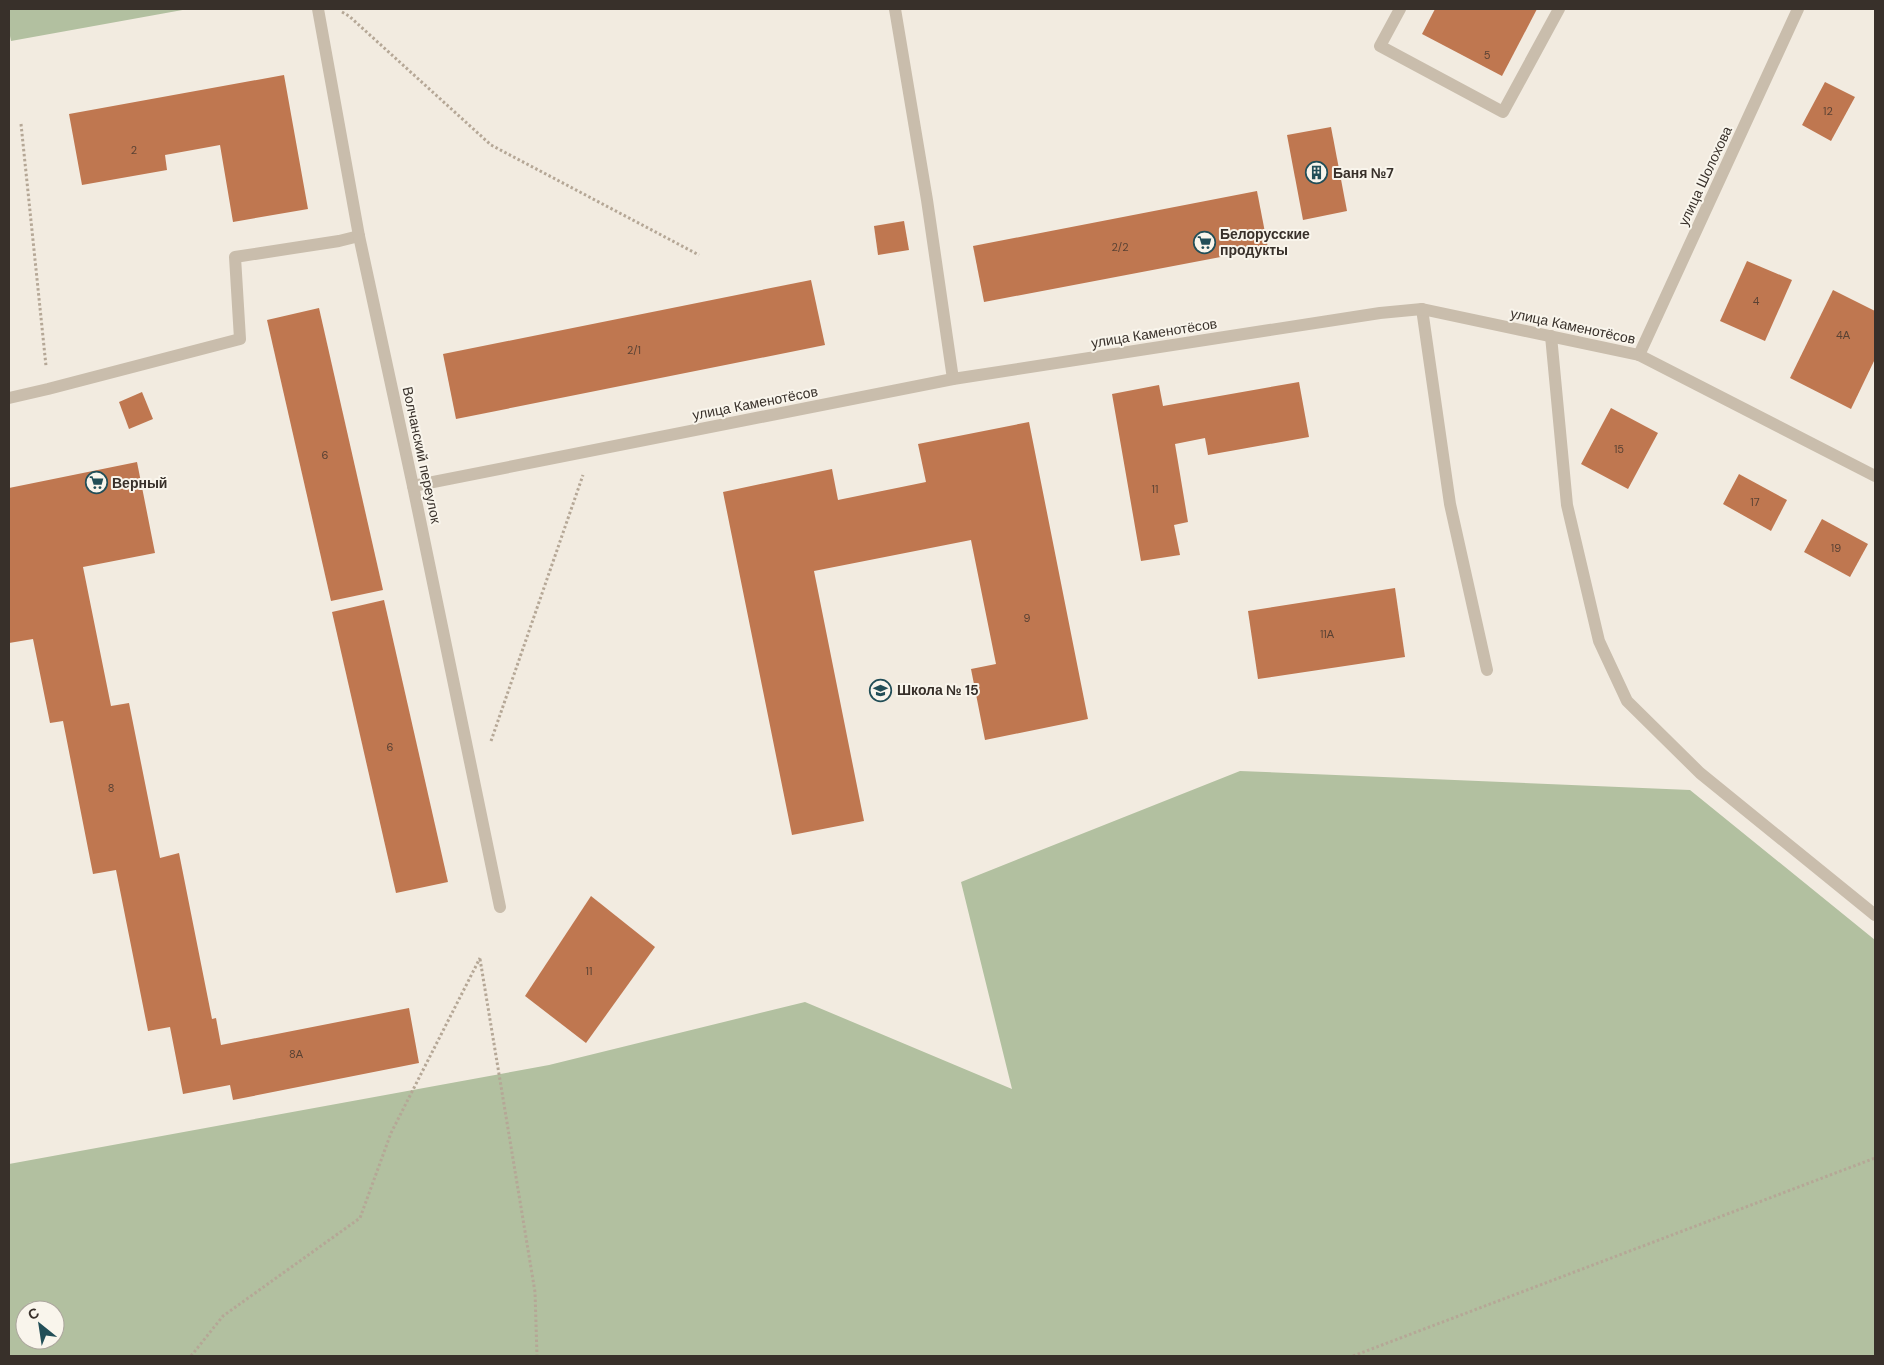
<svg xmlns="http://www.w3.org/2000/svg" width="1884" height="1365" font-family="'DM Sans',sans-serif">
<style>
.green{fill:#b2c0a0;fill-rule:evenodd}
.building{fill:#bf7750}
.lines{fill:none;stroke-linecap:round;stroke-linejoin:round}
.path{stroke:#b5a796;stroke-width:3;stroke-dasharray:2.5 2.5;stroke-linecap:butt}
.service{stroke:#c9bdac;stroke-width:12}
.minor{stroke:#c9bdac;stroke-width:12}
.labels{text-anchor:middle;stroke-width:4;stroke-linejoin:round;paint-order:stroke}
.number-label{font-size:11px;fill:#5a4234}
.poi-label{font-size:14px;font-weight:bold;fill:#38302a;stroke:#f9f5ec;text-anchor:start}
.street-label{font-size:14px;fill:#38302a;stroke:#f9f5ec}
</style>
<rect width="100%" height="100%" fill="#f2ebe0"/>
<g class="green">
<polygon points="9,9 188,9 11,41 9,31"/>
<path d="M1240,771L1690,790L1875,940V1356H9V1164L549,1065L805,1002L1012,1089L961,882ZM25,1310H55V1340H25Z"/>
</g>
<g class="building">
<polygon points="1435,9 1537,9 1502,76 1422,34"/>
<polygon points="284,75 308,209 233,222 220,145 165,155 167,170 82,185 69,114"/>
<polygon points="1825,82 1855,97 1831,141 1802,125"/>
<polygon points="1331,127 1347,211 1303,220 1287,135"/>
<polygon points="1257,191 1268,248 984,302 973,246"/>
<polygon points="904,221 909,250 878,255 874,226"/>
<polygon points="1747,261 1792,280 1765,341 1720,321"/>
<polygon points="811,280 825,345 456,419 443,354"/>
<polygon points="1833,290 1875,311 1875,359 1851,409 1790,378"/>
<polygon points="319,308 383,590 331,601 267,320"/>
<polygon points="1299,382 1309,437 1208,455 1205,438 1175,444 1188,522 1174,525 1180,555 1141,561 1112,394 1159,385 1163,406"/>
<polygon points="142,392 153,419 129,429 119,402"/>
<polygon points="1611,408 1658,433 1628,489 1581,464"/>
<polygon points="1029,422 1088,719 985,740 971,669 996,664 971,540 814,571 864,821 792,835 723,492 832,469 838,500 926,482 918,444"/>
<polygon points="137,462 155,553 83,567 111,706 129,703 160,858 179,853 212,1019 216,1018 221,1045 409,1008 419,1063 233,1100 230,1085 183,1094 170,1027 148,1031 116,870 93,874 63,721 50,723 33,639 9,643 9,488"/>
<polygon points="1739,474 1787,500 1771,531 1723,504"/>
<polygon points="1822,519 1868,544 1850,577 1804,552"/>
<polygon points="1395,588 1405,657 1258,679 1248,611"/>
<polygon points="384,600 448,882 396,893 332,612"/>
<polygon points="591,896 655,947 586,1043 525,996"/>
</g>
<g class="lines">
<g class="path">
<polyline points="342,12 349,16 491,145 699,255"/>
<polyline points="21,124 46,366"/>
<polyline points="491,741 583,475"/>
<polyline points="480,959 535,1292 537,1356"/>
<polyline points="191,1356 223,1316 360,1218 391,1133 480,958"/>
<polyline points="1353,1356 1875,1158"/>
</g>
<g class="service">
<polyline points="895,9 927,200 953,379"/>
<polyline points="1400,9 1380,46 1503,112 1559,9"/>
<polyline points="1422,309 1450,504 1487,670"/>
<polyline points="1551,336 1567,505 1599,641 1627,701 1700,773 1875,915"/>
<polyline points="9,398 48,389 240,339 235,257 339,241 359,236"/>
</g>
<g class="minor">
<polyline points="318,9 359,236 413,486 500,907"/>
<polyline points="1639,355 1798,9"/>
<polyline points="413,486 953,379 1380,313 1422,309 1639,355 1875,476"/>
</g>
</g>
<defs>
<symbol id="building-ring" viewBox="-11 -11 22 22"><circle r="9.5" fill="#f9f5ec" stroke="#224e57" stroke-width="1.5"/><path d="M-4-6H4V6H1V3H-1V6H-4ZM-2.5-4.3h1.7v1.8h-1.7ZM.8-4.3h1.7v1.8H.8ZM-2.5-1h1.7V.8h-1.7ZM.8-1h1.7V.8H.8Z" fill="#224e57"/></symbol>
<symbol id="supermarket-ring" viewBox="-11 -11 22 22"><circle r="9.5" fill="#f9f5ec" stroke="#224e57" stroke-width="1.5"/><path d="M-6-5.5h2.5l.6 2H6L4.5 2H-2.5L-4.4-4H-6ZM-1.5 3.2a1.3 1.3 0 1 0 .1 0ZM3 3.2a1.3 1.3 0 1 0 .1 0Z" fill="#224e57"/></symbol>
<symbol id="school-ring" viewBox="-11 -11 22 22"><circle r="9.5" fill="#f9f5ec" stroke="#224e57" stroke-width="1.5"/><path d="M0-5L7-2L0 1L-7-2ZM-4 1L0 2.5L4 1V4Q0 6-4 4Z" fill="#224e57"/></symbol>
</defs>
<g fill-rule="evenodd">
<use href="#building-ring" x="1304" y="160" width="25" height="25"/>
<use href="#supermarket-ring" x="1192" y="230" width="25" height="25"/>
<use href="#supermarket-ring" x="84" y="470" width="25" height="25"/>
<use href="#school-ring" x="868" y="678" width="25" height="25"/>
</g>
<g class="labels">
<g class="number-label">
<text x="1487" y="59">5</text>
<text x="1828" y="115">12</text>
<text x="134" y="154">2</text>
<text x="1120" y="251">2/2</text>
<text x="1756" y="305">4</text>
<text x="1843" y="339">4А</text>
<text x="634" y="354">2/1</text>
<text x="1619" y="453">15</text>
<text x="325" y="459">6</text>
<text x="1155" y="493">11</text>
<text x="1755" y="506">17</text>
<text x="1836" y="552">19</text>
<text x="1027" y="622">9</text>
<text x="1327" y="638">11А</text>
<text x="390" y="751">6</text>
<text x="111" y="792">8</text>
<text x="589" y="975">11</text>
<text x="296" y="1058">8А</text>
</g>
<g class="poi-label">
<text x="1333" y="178">Баня №7</text>
<text x="1220" y="239">Белорусские<tspan x="1220" dy="16">продукты</tspan></text>
<text x="112" y="488">Верный</text>
<text x="897" y="695">Школа № 15</text>
</g>
<g class="street-label">
<text transform="translate(1705 176) rotate(-65)" y="5">улица Шолохова</text>
<text transform="translate(1573 326) rotate(12)" y="5">улица Каменотёсов</text>
<text transform="translate(1154 333) rotate(-9)" y="5">улица Каменотёсов</text>
<text transform="translate(755 403) rotate(-11)" y="5">улица Каменотёсов</text>
<text transform="translate(422 455) rotate(78)" y="5">Волчанский переулок</text>
</g>
</g>
<rect width="1884" height="1365" fill="none" stroke="#38302a" stroke-width="20"/>
<g transform="translate(40 1325) rotate(330)"><circle r="24" fill="#f9f5ec" stroke="#aca69e"/>
<path d="M0-4L9 19L0 12L-9 19Z" fill="#224e57"/>
<text y="-8" font-size="14" font-weight="bold" text-anchor="middle" fill="#38302a">С</text>
</g>
</svg>
